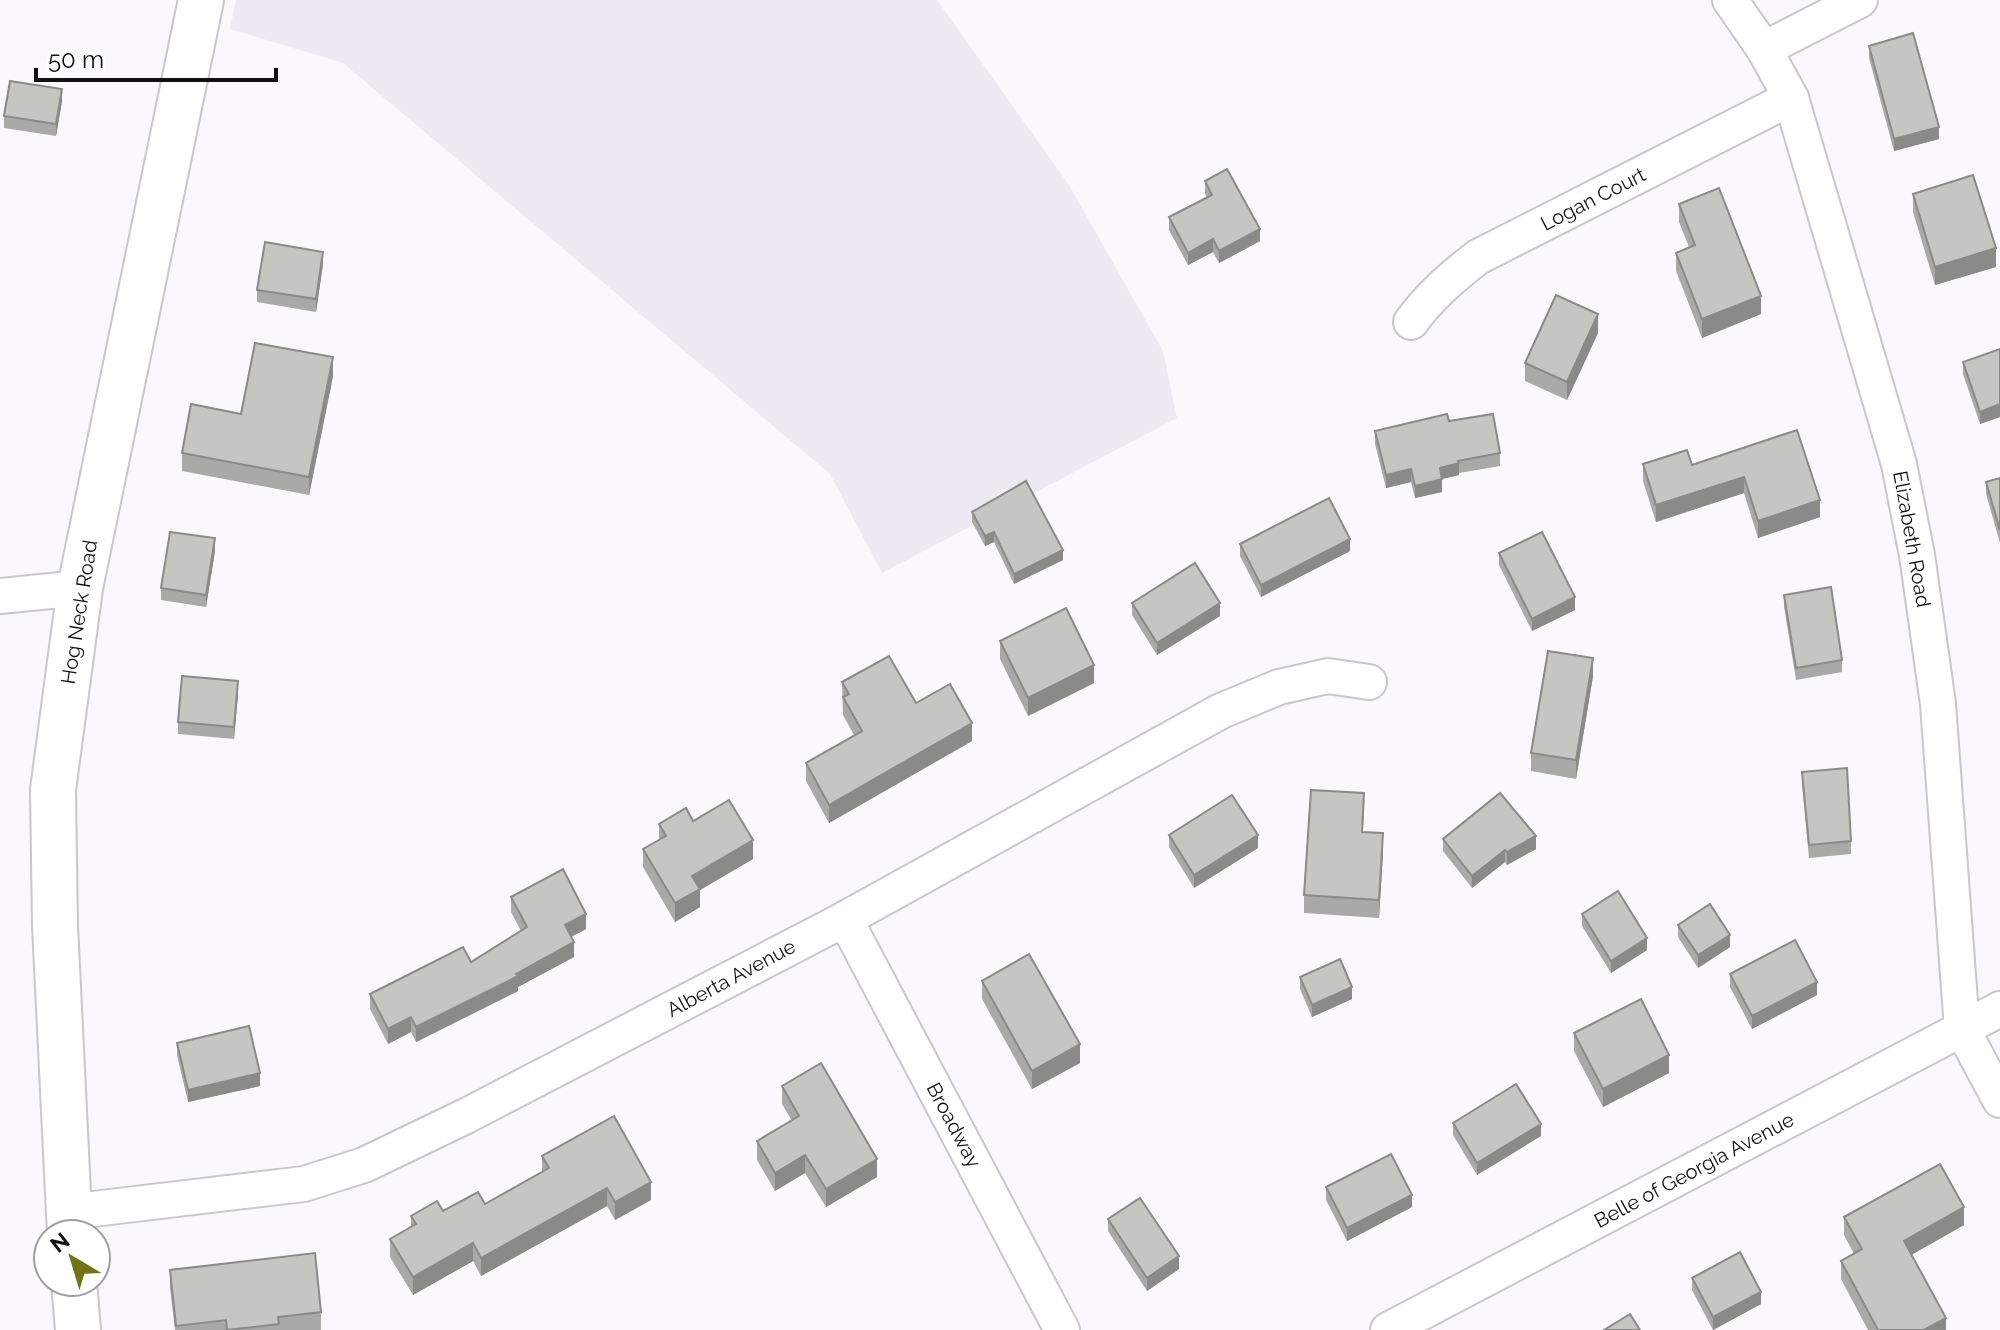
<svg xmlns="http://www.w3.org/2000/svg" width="2000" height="1330" font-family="Raleway,sans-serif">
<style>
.built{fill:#eeeaf3}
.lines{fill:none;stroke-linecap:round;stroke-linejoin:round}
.street-casing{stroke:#c8c7ca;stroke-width:38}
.secondary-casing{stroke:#c8c7ca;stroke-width:48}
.street{stroke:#fff;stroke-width:34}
.secondary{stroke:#fff;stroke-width:44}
.wall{fill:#a9a9a7}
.shaded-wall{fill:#8a8a88}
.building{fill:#c5c5c2;stroke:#8a8a88;stroke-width:2}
.labels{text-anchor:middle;stroke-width:8;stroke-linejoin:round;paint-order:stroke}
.street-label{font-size:20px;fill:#100f11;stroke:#fff}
</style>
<rect width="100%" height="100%" fill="#faf8fc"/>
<polygon class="built" points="236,0 937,0 1069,185 1163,351 1177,418 882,573 830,474 343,63 230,29"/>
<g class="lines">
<defs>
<g id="street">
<polyline points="1730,0 1764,49 1791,98 1899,464 1917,555 1938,704 1962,1029 2000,1100"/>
<polyline points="1764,49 1860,0"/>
<path d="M1411,322C1430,296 1452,277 1478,257L1791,98"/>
<polyline points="0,596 80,588"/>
<polyline points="845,919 1062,1330"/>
<polyline points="68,1212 304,1184 364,1165 466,1116 845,919 1221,711 1279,687 1328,676 1369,682"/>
<polyline points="1388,1330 2000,1009"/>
</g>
<g id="secondary">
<polyline points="70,1234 55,926 53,790 80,588 201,0"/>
<polyline points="74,1282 78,1330"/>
</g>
</defs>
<use href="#street" class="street-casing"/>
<use href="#secondary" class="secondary-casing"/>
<use href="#street" class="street"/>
<use href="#secondary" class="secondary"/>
</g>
<g class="wall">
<polygon points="1869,46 1939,139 1894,151 1869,58"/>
<polygon points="62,101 56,136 4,128 4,116"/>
<polygon points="1205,181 1260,241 1219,263 1213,252 1188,265 1169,230 1169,217 1207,197 1205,194"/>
<polygon points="1913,194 1996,267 1935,285 1913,212"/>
<polygon points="1679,204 1761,314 1702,338 1676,271 1676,253 1689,247 1679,222"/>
<polygon points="323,264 316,312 257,302 257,290"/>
<polygon points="1598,333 1567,400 1525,381 1525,363"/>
<polygon points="2000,349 2000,417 1980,424 1963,374 1963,362"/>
<polygon points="333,376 309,495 182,471 182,453 241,414"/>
<polygon points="1449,421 1500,453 1500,466 1459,473 1459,475 1442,479 1442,492 1415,498 1411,482 1386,488 1375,444 1375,431"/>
<polygon points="1797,430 1820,517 1758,538 1744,493 1656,522 1643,481 1643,464 1692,465"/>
<polygon points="2000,478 2000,543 1986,494 1986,482"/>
<polygon points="972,512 1063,560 1014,584 994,542 985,546 972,522"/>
<polygon points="1240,544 1350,551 1261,597 1240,556"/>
<polygon points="215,551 206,607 161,600 161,588"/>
<polygon points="1499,553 1575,610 1532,631 1499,565"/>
<polygon points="1784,595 1842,660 1842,672 1796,680 1784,607"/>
<polygon points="1132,603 1220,616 1157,655 1132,615"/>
<polygon points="1000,641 1094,683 1028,716 1000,659"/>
<polygon points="1593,676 1576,779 1531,771 1531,753"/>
<polygon points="842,682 916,703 972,741 829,823 806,781 806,763 854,735 843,715"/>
<polygon points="238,694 234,739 178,734 178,722"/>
<polygon points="1802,772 1851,841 1851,854 1809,858 1802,784"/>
<polygon points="1364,811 1363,832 1383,852 1379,918 1304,913 1304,895"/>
<polygon points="693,821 753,859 700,890 700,907 675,922 643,867 643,849 659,840 659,824"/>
<polygon points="1169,835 1258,848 1194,888 1169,847"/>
<polygon points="1443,839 1536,849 1507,865 1505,862 1472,888 1443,851"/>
<polygon points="511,897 586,929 571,937 574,957 518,987 518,991 416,1042 411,1032 388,1044 370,1009 370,994 471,962 521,931 511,912"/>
<polygon points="1582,914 1647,950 1611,973 1582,926"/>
<polygon points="1678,925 1730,947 1698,968 1678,937"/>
<polygon points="1730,974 1817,995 1752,1029 1730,987"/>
<polygon points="1300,977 1352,999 1312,1017 1300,989"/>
<polygon points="982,981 1080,1063 1032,1089 982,999"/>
<polygon points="1574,1033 1669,1073 1603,1107 1574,1051"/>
<polygon points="177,1043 260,1086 188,1102 177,1055"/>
<polygon points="782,1086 877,1177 826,1207 805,1173 775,1191 757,1160 757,1141 792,1121 782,1104"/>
<polygon points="1453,1123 1541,1136 1477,1175 1453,1135"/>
<polygon points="542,1156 651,1200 615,1220 607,1206 481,1276 473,1261 413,1295 390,1257 390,1239 411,1227 411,1216 485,1204 542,1172"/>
<polygon points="1326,1187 1412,1207 1347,1241 1326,1200"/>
<polygon points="1844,1217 1964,1225 1911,1255 1946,1330 1868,1330 1841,1279 1841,1261 1854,1254 1844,1235"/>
<polygon points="1108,1219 1179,1269 1147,1291 1108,1231"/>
<polygon points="170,1270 321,1312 321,1330 175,1330 170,1288"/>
<polygon points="1692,1278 1761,1304 1713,1330 1692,1290"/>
</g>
<g class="shaded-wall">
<polygon points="62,89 62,101 56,136 56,124"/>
<polygon points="1939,127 1939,139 1894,151 1894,139"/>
<polygon points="1260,229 1260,241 1219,263 1219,251"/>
<polygon points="1213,239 1213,252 1188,265 1188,253"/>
<polygon points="1996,248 1996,267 1935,285 1935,267"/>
<polygon points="323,252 323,264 316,312 316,299"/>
<polygon points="1761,296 1761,314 1702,338 1702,319"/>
<polygon points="1598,314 1598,333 1567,400 1567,382"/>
<polygon points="333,357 333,376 309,495 309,477"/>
<polygon points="2000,404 2000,417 1980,424 1980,412"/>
<polygon points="1459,463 1459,475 1442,479 1442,492 1415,498 1415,486 1440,468"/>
<polygon points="1411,469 1411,482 1386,488 1386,475"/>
<polygon points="1744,477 1744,493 1656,522 1656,505"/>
<polygon points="1820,500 1820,517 1758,538 1758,521"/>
<polygon points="994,532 994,542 985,546 985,536"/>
<polygon points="215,538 215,551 206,607 206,595"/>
<polygon points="1350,539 1350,551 1261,597 1261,585"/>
<polygon points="1063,550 1063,560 1014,584 1014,574"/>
<polygon points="1575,597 1575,610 1532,631 1532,619"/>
<polygon points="1220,603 1220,616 1157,655 1157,643"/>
<polygon points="1593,658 1593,676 1576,779 1576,760"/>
<polygon points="1094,665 1094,683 1028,716 1028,698"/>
<polygon points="238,681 238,694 234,739 234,727"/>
<polygon points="972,723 972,741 829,823 829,805"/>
<polygon points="1383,833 1383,852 1379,918 1379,900"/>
<polygon points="1258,835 1258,848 1194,888 1194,875"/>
<polygon points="1536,836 1536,849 1507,865 1507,852"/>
<polygon points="753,840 753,859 700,890 700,907 675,922 675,903 692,876"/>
<polygon points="1505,850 1505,862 1472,888 1472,876"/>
<polygon points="586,914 586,929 565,940 565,925"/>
<polygon points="1730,935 1730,947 1698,968 1698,955"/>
<polygon points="1647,938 1647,950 1611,973 1611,961"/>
<polygon points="574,942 574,957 518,987 518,991 416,1042 416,1027"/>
<polygon points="1817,982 1817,995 1752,1029 1752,1016"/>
<polygon points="1352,987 1352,999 1312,1017 1312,1005"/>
<polygon points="411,1017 411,1032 388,1044 388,1029"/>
<polygon points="1080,1044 1080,1063 1032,1089 1032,1071"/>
<polygon points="1669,1055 1669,1073 1603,1107 1603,1089"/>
<polygon points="260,1073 260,1086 188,1102 188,1090"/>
<polygon points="1541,1124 1541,1136 1477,1175 1477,1163"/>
<polygon points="805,1155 805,1173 775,1191 775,1173"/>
<polygon points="877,1159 877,1177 826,1207 826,1189"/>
<polygon points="651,1182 651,1200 615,1220 615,1202"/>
<polygon points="607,1188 607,1206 481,1276 481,1258"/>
<polygon points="1412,1195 1412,1207 1347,1241 1347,1228"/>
<polygon points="1964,1207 1964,1225 1904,1259 1904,1241"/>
<polygon points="473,1243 473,1261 413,1295 413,1277"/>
<polygon points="1179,1256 1179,1269 1147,1291 1147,1278"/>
<polygon points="1761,1292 1761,1304 1713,1330 1713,1317"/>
<polygon points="1946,1318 1946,1330 1924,1330"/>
</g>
<g class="building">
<polygon points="1913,33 1939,127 1894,139 1869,46"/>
<polygon points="10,81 62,89 56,124 4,116"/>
<polygon points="1227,169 1260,229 1219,251 1213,239 1188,253 1169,217 1212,195 1205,181"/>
<polygon points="1973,175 1996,248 1935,267 1913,194"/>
<polygon points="1719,188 1761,296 1702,319 1676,253 1695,245 1679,204"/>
<polygon points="265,242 323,252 316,299 257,290"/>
<polygon points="1556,295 1598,314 1567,382 1525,363"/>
<polygon points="255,343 333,357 309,477 182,453 191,404 241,414"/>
<polygon points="2000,349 2000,404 1980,412 1963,362"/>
<polygon points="1447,414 1449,421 1493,414 1500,453 1458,461 1459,463 1440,468 1442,479 1415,486 1411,469 1386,475 1375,431"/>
<polygon points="1797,430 1820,500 1758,521 1744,477 1656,505 1643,464 1687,450 1692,465"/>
<polygon points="2000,478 2000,530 1986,482"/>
<polygon points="1026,481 1063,550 1014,574 994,532 985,536 972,512"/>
<polygon points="1329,498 1350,539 1261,585 1240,544"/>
<polygon points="170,532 215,538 206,595 161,588"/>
<polygon points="1542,532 1575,597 1532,619 1499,553"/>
<polygon points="1195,563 1220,603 1157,643 1132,603"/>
<polygon points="1831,587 1842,660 1796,668 1784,595"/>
<polygon points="1066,608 1094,665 1028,698 1000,641"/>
<polygon points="1548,651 1593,658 1576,760 1531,753"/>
<polygon points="889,656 916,703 950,684 972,723 829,805 806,763 862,731 843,697 849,694 842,682"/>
<polygon points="182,676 238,681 234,727 178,722"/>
<polygon points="1847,768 1851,841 1809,845 1802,772"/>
<polygon points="1311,790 1364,793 1362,832 1383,833 1379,900 1304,895"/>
<polygon points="1500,793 1536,836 1507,852 1505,850 1472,876 1443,839"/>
<polygon points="1232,795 1258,835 1194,875 1169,835"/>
<polygon points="729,800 753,840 692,876 700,889 675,903 643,849 666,836 659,824 686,808 693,821"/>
<polygon points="563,869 586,914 565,925 574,942 516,974 518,976 416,1027 411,1017 388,1029 370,994 463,947 471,962 527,927 511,897"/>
<polygon points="1618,891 1647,938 1611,961 1582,914"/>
<polygon points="1710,904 1730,935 1698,955 1678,925"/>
<polygon points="1795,940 1817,982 1752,1016 1730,974"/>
<polygon points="1029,954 1080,1044 1032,1071 982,981"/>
<polygon points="1340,959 1352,987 1312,1005 1300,977"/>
<polygon points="1641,999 1669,1055 1603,1089 1574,1033"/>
<polygon points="249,1026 260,1073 188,1090 177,1043"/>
<polygon points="821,1063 877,1159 826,1189 805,1155 775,1173 757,1141 799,1116 782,1086"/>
<polygon points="1516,1084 1541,1124 1477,1163 1453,1123"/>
<polygon points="614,1116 651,1182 615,1202 607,1188 481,1258 473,1243 413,1277 390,1239 416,1224 411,1216 437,1201 443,1211 478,1192 485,1204 549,1168 542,1156"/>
<polygon points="1391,1154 1412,1195 1347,1228 1326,1187"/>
<polygon points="1940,1164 1964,1207 1904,1241 1946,1318 1924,1330 1878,1330 1841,1261 1862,1249 1844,1217"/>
<polygon points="1140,1198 1179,1256 1147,1278 1108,1219"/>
<polygon points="1740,1252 1761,1292 1713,1317 1692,1278"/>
<polygon points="315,1253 321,1312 278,1317 279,1324 227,1330 226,1320 176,1326 170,1270"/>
<polygon points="1630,1314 1640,1330 1604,1330"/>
</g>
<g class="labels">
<g class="street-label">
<text transform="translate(1593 199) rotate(-27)" y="7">Logan Court</text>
<text transform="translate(1912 539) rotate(80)" y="7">Elizabeth Road</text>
<text transform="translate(79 612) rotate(-81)" y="7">Hog Neck Road</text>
<text transform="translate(731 978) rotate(-28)" y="7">Alberta Avenue</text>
<text transform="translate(954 1125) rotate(62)" y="7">Broadway</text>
<text transform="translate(1694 1170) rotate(-28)" y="7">Belle of Georgia Avenue</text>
</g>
</g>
<g transform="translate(72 1258) rotate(322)"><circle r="38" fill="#ffffff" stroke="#9f9fa0" stroke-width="2"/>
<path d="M0-6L14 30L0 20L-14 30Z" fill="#727318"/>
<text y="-12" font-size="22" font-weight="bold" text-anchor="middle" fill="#100f11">N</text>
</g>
<path d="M36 68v12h240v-12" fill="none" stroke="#100f11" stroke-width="4"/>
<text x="48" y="68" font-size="24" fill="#100f11" stroke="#ffffff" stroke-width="6" paint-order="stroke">50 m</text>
</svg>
